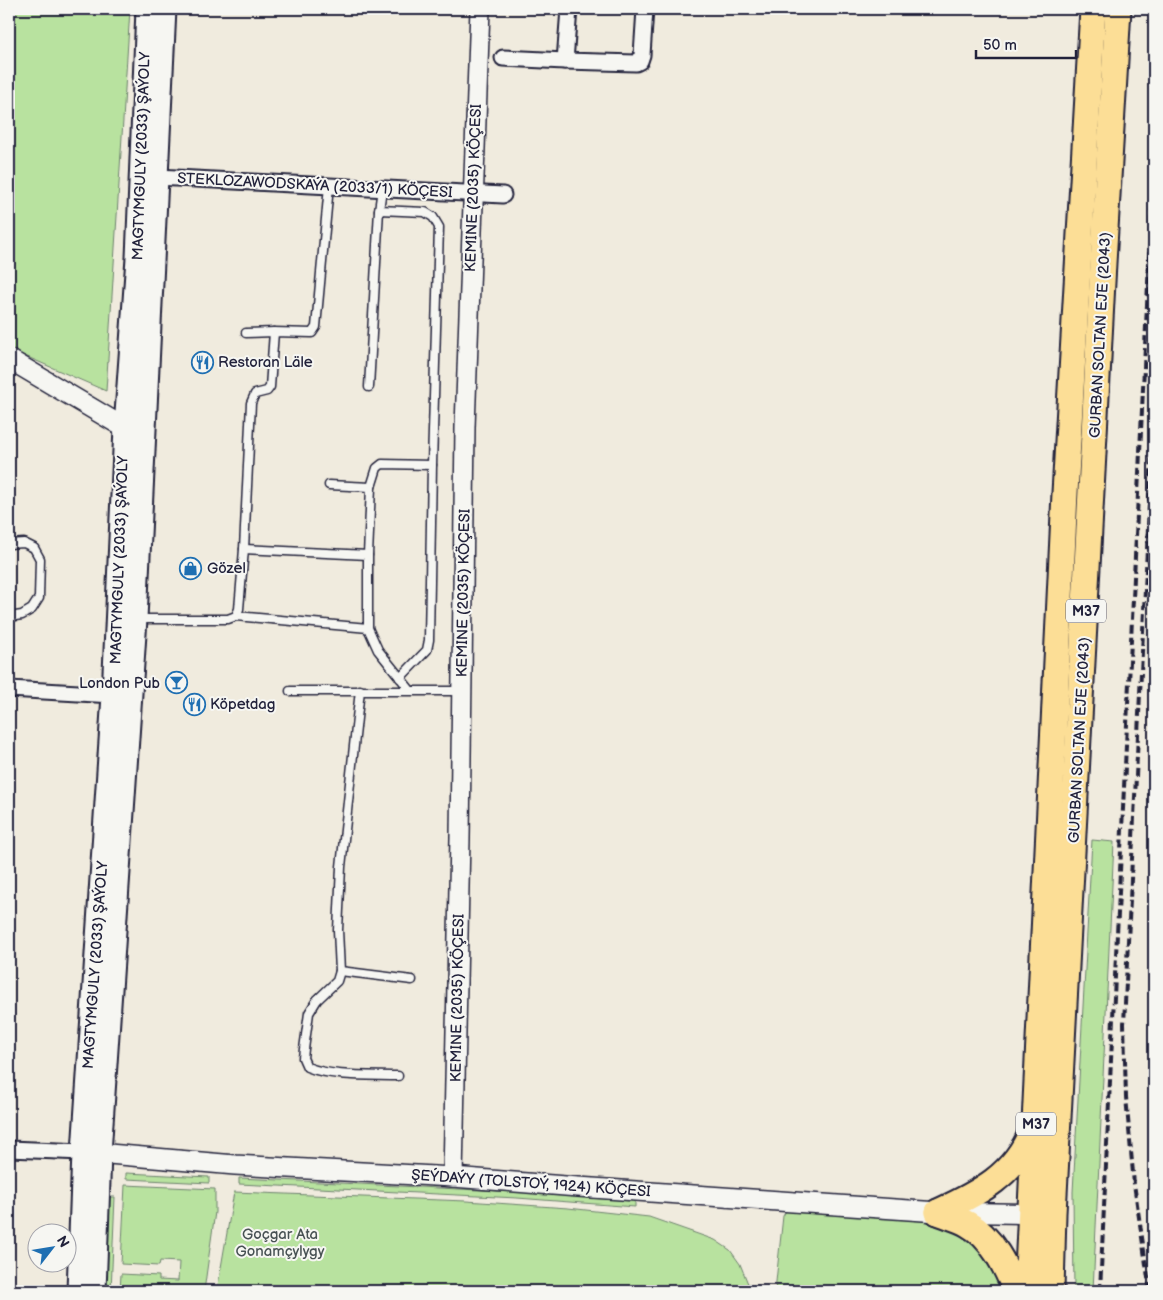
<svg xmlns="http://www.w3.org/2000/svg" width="1163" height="1300" font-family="'Balsamiq Sans',sans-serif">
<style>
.green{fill:#b8e29f;stroke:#6d826d}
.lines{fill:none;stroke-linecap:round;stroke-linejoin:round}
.service-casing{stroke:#22223b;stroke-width:11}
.minor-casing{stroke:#22223b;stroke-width:19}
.tertiary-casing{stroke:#22223b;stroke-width:22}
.secondary-casing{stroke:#22223b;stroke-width:25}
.trunk-casing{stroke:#22223b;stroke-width:29}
.service{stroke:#f6f6f2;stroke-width:8}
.minor{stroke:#f6f6f2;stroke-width:15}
.tertiary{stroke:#f6f6f2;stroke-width:19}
.secondary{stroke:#f6f6f2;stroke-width:21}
.trunk{stroke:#fcde96;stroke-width:25}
.rail{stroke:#22223b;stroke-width:4;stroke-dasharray:8 4;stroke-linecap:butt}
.labels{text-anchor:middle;stroke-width:4;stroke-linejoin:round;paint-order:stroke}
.shield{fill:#f6f6f2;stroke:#626272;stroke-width:1}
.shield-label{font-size:14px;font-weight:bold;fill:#22223b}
.street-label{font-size:15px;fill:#22223b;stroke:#f6f6f2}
.poi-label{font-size:15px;fill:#22223b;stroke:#f6f6f2;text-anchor:start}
.park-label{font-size:15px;fill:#485254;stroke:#f6f6f2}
</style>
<rect width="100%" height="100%" fill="#f0ebde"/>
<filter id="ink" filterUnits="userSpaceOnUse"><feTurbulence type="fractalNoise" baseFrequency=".02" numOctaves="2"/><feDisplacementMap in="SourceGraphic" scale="10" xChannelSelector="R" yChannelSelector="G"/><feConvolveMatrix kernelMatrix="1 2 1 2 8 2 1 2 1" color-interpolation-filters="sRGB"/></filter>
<g filter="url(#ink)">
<g class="green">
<polygon points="9,9 130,9 106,391 9,349"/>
<polygon points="1092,840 1114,842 1093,1291 1074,1291 1073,1192"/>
<polygon points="126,1173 209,1177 209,1183 126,1179"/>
<polygon points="239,1178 518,1192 635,1201 635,1207 517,1198 239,1184"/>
<polygon points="125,1185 215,1189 215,1212 204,1291 120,1291 121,1274 159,1276 159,1280 178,1281 179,1262 160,1261 159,1266 121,1264"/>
<polygon points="234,1192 466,1201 568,1208 649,1217 715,1240 730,1250 740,1264 751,1291 217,1291"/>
<polygon points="109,1197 115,1197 111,1291 105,1291"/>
<polygon points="786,1211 924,1221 956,1230 955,1232 982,1251 1007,1291 775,1291 783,1216"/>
</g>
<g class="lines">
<defs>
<g id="service">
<polyline points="379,210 425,212 433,217 439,227 432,465 429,640 427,650 400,678"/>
<polyline points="246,333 274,332 312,333 316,327 329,186"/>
<polyline points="369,387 379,210 382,189"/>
<polyline points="329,485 371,487"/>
<polyline points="9,544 24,543 34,548 40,559 39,598 32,609 22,615 9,617"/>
<polyline points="244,549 368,555"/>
<polyline points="236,616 368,628"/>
<polyline points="137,619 228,619 236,616 239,609 244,549 251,403 255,394 267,391 270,387 274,332"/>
<path d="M360,690L341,867L338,930L340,971L337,981L317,1000L309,1013L304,1049L303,1058L307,1067C331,1077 371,1075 398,1076"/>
<polyline points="410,690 378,650 368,628 368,555 371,487 377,468 382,464 432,465"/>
<polyline points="290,691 462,691"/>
<polyline points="340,971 412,980"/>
</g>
<g id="minor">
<polyline points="569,9 565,61 636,63 640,61 642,55 645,9"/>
<polyline points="503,58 565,61"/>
<polyline points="157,177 503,195"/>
<polyline points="9,689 113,695"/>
<polyline points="9,1149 83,1152"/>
</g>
<g id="tertiary">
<polyline points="9,359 125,428"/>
<polyline points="86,1152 235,1165 453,1177 578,1187 938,1212 1044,1214"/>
<polyline points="453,1177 460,838 465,427 480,9"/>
</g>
<g id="secondary">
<polyline points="78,1291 83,1152 113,695 125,428 137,258 147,9"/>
<polyline points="95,1291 100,1153 136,619 165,9"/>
</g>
<g id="trunk">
<path d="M938,1212C979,1193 1015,1175 1032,1131"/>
<path d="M938,1212C948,1216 959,1219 968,1224C992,1237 1006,1267 1016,1291"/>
<polyline points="1027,1291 1065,493 1093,9"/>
<polyline points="1051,1291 1053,1213 1103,263 1118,9"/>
</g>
</defs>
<use href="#service" class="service-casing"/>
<use href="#minor" class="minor-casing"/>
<use href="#tertiary" class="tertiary-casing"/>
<use href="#secondary" class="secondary-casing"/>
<use href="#trunk" class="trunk-casing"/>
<use href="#service" class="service"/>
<use href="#minor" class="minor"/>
<use href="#tertiary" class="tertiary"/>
<use href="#secondary" class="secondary"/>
<use href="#trunk" class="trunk"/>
<g class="rail">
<polyline points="1100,1291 1154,158"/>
<polyline points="1150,1291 1134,1184 1126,1097 1124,1024 1154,404"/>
</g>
</g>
</g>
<defs>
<symbol id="restaurant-ring" viewBox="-11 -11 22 22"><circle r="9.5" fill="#f6f6f2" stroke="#1f6fb2" stroke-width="1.5"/><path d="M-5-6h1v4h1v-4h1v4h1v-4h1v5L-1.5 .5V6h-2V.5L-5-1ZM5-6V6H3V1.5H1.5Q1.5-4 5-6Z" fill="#1f6fb2"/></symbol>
<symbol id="shop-ring" viewBox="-11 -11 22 22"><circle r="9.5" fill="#f6f6f2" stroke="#1f6fb2" stroke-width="1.5"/><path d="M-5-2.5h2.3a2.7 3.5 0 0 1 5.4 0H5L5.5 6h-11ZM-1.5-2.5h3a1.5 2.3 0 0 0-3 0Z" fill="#1f6fb2"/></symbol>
<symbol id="bar-ring" viewBox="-11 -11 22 22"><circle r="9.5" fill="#f6f6f2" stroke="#1f6fb2" stroke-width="1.5"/><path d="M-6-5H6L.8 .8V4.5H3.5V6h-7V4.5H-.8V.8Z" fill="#1f6fb2"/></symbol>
</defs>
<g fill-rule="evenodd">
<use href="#restaurant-ring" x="190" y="350" width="25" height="25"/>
<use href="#shop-ring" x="178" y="556" width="25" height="25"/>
<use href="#bar-ring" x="164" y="670" width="25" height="25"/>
<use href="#restaurant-ring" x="182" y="692" width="25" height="25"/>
</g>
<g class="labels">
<g class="shield">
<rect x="1066" y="599.5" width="40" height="23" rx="4"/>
<rect x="1016" y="1112.5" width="40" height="23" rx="4"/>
</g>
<g class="shield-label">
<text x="1086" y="616">M37</text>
<text x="1036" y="1129">M37</text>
</g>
<g class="street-label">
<text transform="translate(141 156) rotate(-88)" y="5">MAGTYMGULY (2033) ŞAÝOLY</text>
<text transform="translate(315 185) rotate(3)" y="5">STEKLOZAWODSKAÝA (2033/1) KÖÇESI</text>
<text transform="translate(473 188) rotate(-88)" y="5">KEMINE (2035) KÖÇESI</text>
<text transform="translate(1100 335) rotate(-87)" y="5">GURBAN SOLTAN EJE (2043)</text>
<text transform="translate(119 560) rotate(-88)" y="5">MAGTYMGULY (2033) ŞAÝOLY</text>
<text transform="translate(463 593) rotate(-89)" y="5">KEMINE (2035) KÖÇESI</text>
<text transform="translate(1079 740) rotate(-87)" y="5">GURBAN SOLTAN EJE (2043)</text>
<text transform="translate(95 965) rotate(-86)" y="5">MAGTYMGULY (2033) ŞAÝOLY</text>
<text transform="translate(457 998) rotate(-89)" y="5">KEMINE (2035) KÖÇESI</text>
<text transform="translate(531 1183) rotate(4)" y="5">ŞEÝDAÝY (TOLSTOÝ, 1924) KÖÇESI</text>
</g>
<g class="poi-label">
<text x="218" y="367">Restoran Läle</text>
<text x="207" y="573">Gözel</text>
<text x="160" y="688" text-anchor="end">London Pub</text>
<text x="210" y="709">Köpetdag</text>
</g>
<g class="park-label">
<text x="280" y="1239">Goçgar Ata<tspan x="280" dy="17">Gonamçylygy</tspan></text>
</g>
</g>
<rect width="1163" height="1300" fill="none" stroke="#f6f6f2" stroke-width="30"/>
<rect x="15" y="15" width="1133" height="1270" fill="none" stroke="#22223b" stroke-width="2" filter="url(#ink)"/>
<g transform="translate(52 1248) rotate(59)"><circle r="24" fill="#f6f6f2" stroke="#a1a1a9"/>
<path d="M0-4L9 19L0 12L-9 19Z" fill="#1f6fb2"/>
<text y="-8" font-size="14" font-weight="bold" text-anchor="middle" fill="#22223b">N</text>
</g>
<path d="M976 50v8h100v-8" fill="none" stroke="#22223b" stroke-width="2.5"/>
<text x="983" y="50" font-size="15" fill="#22223b" stroke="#f6f6f2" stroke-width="4" paint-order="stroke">50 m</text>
</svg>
